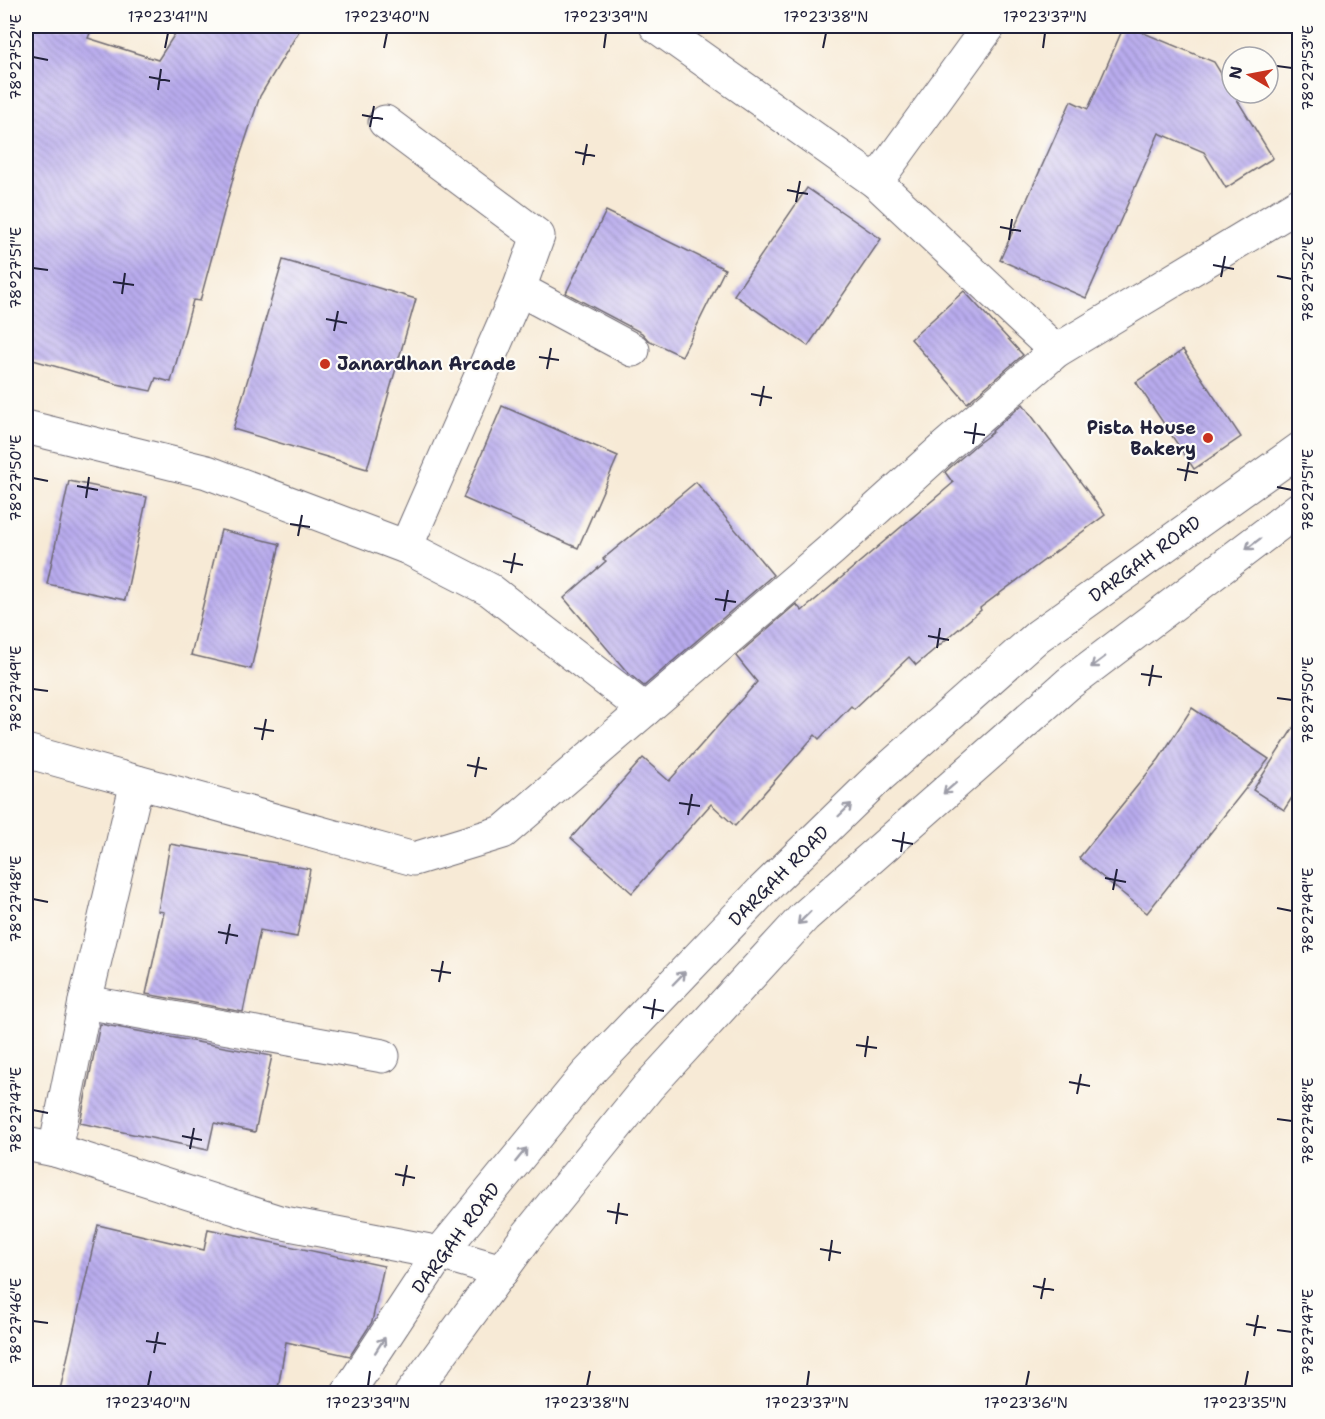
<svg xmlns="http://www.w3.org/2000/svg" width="1325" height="1419" font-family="'Shantell Sans',sans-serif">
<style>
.building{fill:url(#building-back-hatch)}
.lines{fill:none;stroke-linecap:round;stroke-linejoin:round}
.minor-casing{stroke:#6d6871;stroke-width:35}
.major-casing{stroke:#6d6871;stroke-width:35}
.minor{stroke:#fff;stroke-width:33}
.major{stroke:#fff;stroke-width:33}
.oneway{stroke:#9c9ca7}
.ticks{fill:none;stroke:#22223b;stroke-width:2}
.poi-dot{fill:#c8321e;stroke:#fdfcf7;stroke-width:2}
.labels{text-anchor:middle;stroke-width:4.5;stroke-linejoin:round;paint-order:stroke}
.poi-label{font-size:18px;font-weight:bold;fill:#22223b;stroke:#fdfcf7;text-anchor:start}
.street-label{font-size:18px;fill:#22223b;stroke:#fdfcf7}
.neatline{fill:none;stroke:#22223b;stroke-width:2}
.ticks-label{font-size:15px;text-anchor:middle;fill:#22223b}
</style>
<defs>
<pattern id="building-back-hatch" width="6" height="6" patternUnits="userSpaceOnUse" patternTransform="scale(1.5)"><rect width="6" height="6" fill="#b9acee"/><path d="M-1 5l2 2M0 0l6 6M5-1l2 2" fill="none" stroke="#968cc2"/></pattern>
</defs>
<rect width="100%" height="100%" fill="#fdfcf7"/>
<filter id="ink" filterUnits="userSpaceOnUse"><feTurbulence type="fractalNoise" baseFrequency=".0167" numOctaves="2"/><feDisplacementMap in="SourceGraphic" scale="12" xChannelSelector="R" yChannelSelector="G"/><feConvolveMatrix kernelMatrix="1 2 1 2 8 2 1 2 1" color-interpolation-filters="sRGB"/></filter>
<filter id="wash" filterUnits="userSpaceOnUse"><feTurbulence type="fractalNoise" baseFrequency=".008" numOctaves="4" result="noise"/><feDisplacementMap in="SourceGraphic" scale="24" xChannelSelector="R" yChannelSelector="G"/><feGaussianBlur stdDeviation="1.35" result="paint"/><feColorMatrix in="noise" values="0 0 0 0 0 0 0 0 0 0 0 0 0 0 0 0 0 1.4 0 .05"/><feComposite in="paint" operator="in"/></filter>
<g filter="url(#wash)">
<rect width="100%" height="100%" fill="#f7ead6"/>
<g id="blocks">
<g class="building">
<polygon points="26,26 93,26 88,38 158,60 180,26 302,26 260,96 235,171 200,301 193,300 171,382 156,378 151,391 117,384 26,358"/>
<polygon points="1124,26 1127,26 1214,62 1273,158 1226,188 1204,152 1159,133 1086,298 1000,260 1071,101 1088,109"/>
<polygon points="807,188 881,239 808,346 734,295"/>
<polygon points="606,211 725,269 682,356 648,340 642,333 566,293"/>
<polygon points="283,260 416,299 367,469 233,429"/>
<polygon points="964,291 1023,355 967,403 911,339"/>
<polygon points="1183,350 1241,437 1194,469 1136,382"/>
<polygon points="1023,404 1105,515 980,608 981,610 916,665 909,657 854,709 851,706 819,739 815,735 735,826 711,804 632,893 571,838 643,758 669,781 757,682 736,656 796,604 802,611 953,483 945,472 977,444 993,432 992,431"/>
<polygon points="502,406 618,456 578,548 463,498"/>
<polygon points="69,481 147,497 125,600 47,584"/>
<polygon points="696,482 773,575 644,686 628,673 564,598 606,561 603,559"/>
<polygon points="221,530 280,544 251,669 191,655"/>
<polygon points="1192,708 1269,759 1147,913 1079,858 1159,759"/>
<polygon points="1299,719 1299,787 1284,810 1253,790"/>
<polygon points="170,844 310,869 297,937 260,930 243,1012 146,994 164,912 158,911"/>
<polygon points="100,1024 272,1056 255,1132 214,1123 208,1150 80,1123"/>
<polygon points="98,1225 204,1250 208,1229 384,1266 372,1322 350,1356 286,1342 277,1394 59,1394"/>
</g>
</g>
</g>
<g filter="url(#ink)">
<use href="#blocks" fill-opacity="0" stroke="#6d6871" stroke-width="1.5"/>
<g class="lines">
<defs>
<g id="minor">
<polyline points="656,26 876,182 1056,351"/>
<polyline points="385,122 538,236 519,289 406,547"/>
<polyline points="876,182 989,26"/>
<polyline points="519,289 633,350"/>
<polyline points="26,427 207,472 406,547 490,590 645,710"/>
<polyline points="26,751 414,859 503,832 832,549 946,446 1056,351 1300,204"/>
<polyline points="85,1002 383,1056"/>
<polyline points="26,1144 55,1150 279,1222 440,1253 502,1271"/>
<polyline points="55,1150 85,1002 137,782"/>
</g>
<g id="major">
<polyline points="347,1394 440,1253 586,1075 763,890 879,777 1038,636 1300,449"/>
<polyline points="411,1394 527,1236 648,1087 804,917 1068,684 1300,508"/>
</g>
</defs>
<use href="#minor" class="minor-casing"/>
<use href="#major" class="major-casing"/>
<use href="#minor" class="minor"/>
<use href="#major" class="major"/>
</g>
<defs><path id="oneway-shaft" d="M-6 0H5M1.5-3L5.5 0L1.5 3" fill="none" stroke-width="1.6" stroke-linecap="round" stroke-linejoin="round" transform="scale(1.5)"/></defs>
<g class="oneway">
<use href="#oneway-shaft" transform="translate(1253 544) rotate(143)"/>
<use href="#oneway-shaft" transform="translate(1098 662) rotate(143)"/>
<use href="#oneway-shaft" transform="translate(950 788) rotate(139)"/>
<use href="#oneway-shaft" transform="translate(845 810) rotate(-44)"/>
<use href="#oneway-shaft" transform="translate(804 918) rotate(135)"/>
<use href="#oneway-shaft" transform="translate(679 978) rotate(-46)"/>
<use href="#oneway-shaft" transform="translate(521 1155) rotate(-51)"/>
<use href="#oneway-shaft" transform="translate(380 1345) rotate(-57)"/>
</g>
</g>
<path class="ticks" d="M165,48L168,33M384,48L387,33M604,48L606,33M823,48L826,33M1043,48L1045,33M33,57L48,60M1277,66L1292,68M149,77L170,81M158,90L161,69M362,115L383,119M370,127L374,106M575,152L595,156M583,165L587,144M787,190L808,194M796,202L800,181M1000,227L1021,231M1009,240L1012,219M1213,265L1234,269M33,268L48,270M1277,276L1292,279M1221,277L1225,256M113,282L134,285M122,294L125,273M326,319L347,323M334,331L338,311M539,357L559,360M547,369L551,348M751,394L772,398M760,406L764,386M964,432L985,435M973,444L976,423M1177,469L1198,473M33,478L48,481M1185,481L1189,461M77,486L98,490M1277,487L1292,490M86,498L89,477M290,524L310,527M298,536L302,515M503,561L523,565M511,573L515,553M715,599L736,602M724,611L728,590M928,636L949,640M937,648L940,628M1141,674L1162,677M1149,686L1153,665M33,689L48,691M1277,698L1292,700M254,728L274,731M262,740L266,719M467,765L487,769M475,777L479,757M679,803L700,806M688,815L692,794M892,840L913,844M901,852L904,832M1105,878L1126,882M1113,890L1117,869M33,899L48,902M1277,908L1292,911M218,932L238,936M226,944L230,924M431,970L451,973M439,982L443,961M643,1007L664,1011M652,1019L655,999M856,1045L877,1048M865,1057L868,1036M1069,1082L1090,1086M1077,1094L1081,1074M33,1110L48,1113M1277,1119L1292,1121M182,1136L202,1140M190,1149L194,1128M395,1174L415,1178M403,1186L407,1165M607,1211L628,1215M616,1224L619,1203M820,1249L841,1253M829,1261L832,1240M1033,1286L1054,1290M1041,1299L1045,1278M33,1321L48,1323M1246,1324L1266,1328M1277,1330L1292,1332M1254,1336L1258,1315M146,1341L166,1344M154,1353L158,1332M148,1386L151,1371M368,1386L370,1371M587,1386L590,1371M807,1386L809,1371M1026,1386L1029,1371M1245,1386L1248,1371"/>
<g class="poi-dot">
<circle cx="325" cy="364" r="6"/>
<circle cx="1208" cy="438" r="6"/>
</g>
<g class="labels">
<g class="poi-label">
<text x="337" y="370">Janardhan Arcade</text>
<text x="1196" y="434" text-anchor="end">Pista House<tspan x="1196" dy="21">Bakery</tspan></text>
</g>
<g class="street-label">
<text transform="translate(1145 559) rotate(-36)" y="6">DARGAH ROAD</text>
<text transform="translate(779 876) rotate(-45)" y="6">DARGAH ROAD</text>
<text transform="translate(456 1238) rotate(-53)" y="6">DARGAH ROAD</text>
</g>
</g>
<rect width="1325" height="1419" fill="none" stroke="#fdfcf7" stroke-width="66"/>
<g transform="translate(1250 75) rotate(280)"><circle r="28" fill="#fdfcf7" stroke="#a5a5ac" stroke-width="1.5"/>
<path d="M0-4.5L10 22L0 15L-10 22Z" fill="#c8321e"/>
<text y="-9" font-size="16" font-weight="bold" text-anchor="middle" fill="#22223b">N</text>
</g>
<rect x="33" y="33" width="1259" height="1353" class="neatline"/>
<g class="ticks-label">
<text x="168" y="22">17°23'41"N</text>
<text x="387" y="22">17°23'40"N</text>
<text x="606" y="22">17°23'39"N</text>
<text x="826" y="22">17°23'38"N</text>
<text x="1045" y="22">17°23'37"N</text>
<text transform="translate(16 57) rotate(-90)" y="5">78°27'52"E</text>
<text transform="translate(1308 68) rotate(-90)" y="5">78°27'53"E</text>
<text transform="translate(16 268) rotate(-90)" y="5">78°27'51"E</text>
<text transform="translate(1308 279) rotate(-90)" y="5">78°27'52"E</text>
<text transform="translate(16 478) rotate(-90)" y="5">78°27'50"E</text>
<text transform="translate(1308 490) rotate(-90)" y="5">78°27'51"E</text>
<text transform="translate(16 689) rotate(-90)" y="5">78°27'49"E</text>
<text transform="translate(1308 700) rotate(-90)" y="5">78°27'50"E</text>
<text transform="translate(16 899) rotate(-90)" y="5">78°27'48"E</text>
<text transform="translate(1308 911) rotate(-90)" y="5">78°27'49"E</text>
<text transform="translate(16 1110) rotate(-90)" y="5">78°27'47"E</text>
<text transform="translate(1308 1121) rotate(-90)" y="5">78°27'48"E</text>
<text transform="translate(16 1321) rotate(-90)" y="5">78°27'46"E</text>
<text transform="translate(1308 1332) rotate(-90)" y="5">78°27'47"E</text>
<text x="148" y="1408">17°23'40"N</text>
<text x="368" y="1408">17°23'39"N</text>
<text x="587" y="1408">17°23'38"N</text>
<text x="807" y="1408">17°23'37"N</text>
<text x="1026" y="1408">17°23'36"N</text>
<text x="1245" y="1408">17°23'35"N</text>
</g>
</svg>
